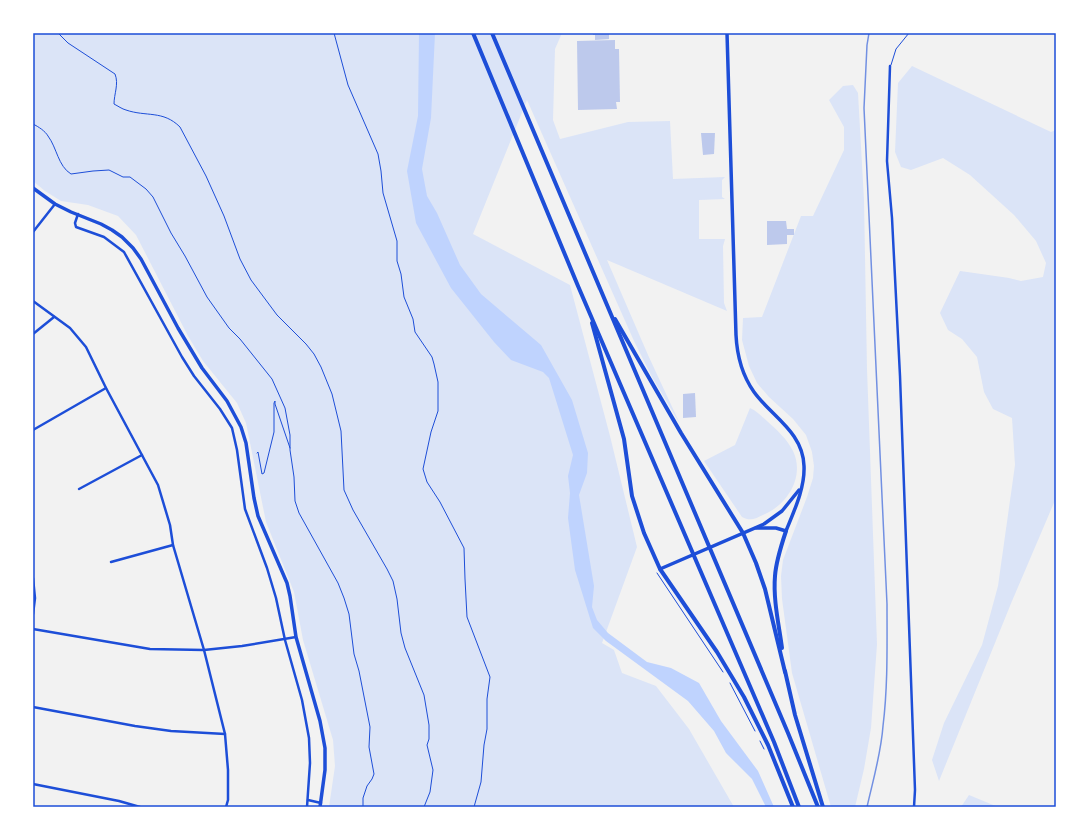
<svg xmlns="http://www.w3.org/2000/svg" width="1089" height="840" font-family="Ubuntu,sans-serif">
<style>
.green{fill:#dbe4f7}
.water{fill:#bfd3fe}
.building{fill:#bdc9ec}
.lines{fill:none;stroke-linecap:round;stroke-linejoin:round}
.path{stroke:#1d4ed8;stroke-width:1}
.service{stroke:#1d4ed8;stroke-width:1}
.minor{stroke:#1d4ed8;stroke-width:2.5}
.secondary{stroke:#1d4ed8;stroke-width:3.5}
.trunk{stroke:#1d4ed8;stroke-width:4}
.rail{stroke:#7290e2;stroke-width:1.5}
.neatline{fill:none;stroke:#1d4ed8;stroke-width:1.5}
</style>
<rect width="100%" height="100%" fill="#f2f2f2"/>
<g class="green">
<polygon points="33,33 562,33 555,49 553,120 560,139 628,122 670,121 673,179 725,177 722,180 722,197 725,199 699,200 699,239 725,239 723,246 724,303 727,311 607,260 648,355 680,424 652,377 634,341 527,100 473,234 570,285 610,436 637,547 602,643 614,650 622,673 656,686 689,729 734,807 329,807 335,766 333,740 303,640 294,592 266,522 246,423 237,403 203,361 188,336 136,235 118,216 88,205 61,201 45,191 33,181"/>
<polygon points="912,66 1051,132 1056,130 1056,498 1012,601 939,781 932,760 944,723 982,645 998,586 1015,465 1012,418 993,409 984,392 977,357 962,339 948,330 940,313 960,271 1009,278 1021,281 1043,277 1046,263 1036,241 1014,215 970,175 943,158 911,170 901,167 895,152 898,83"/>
<polygon points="853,85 858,93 864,200 867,369 877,644 871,728 864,769 855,807 831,807 792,673 782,599 781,576 783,560 807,497 813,478 814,466 812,452 806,435 793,419 769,397 757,383 749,366 742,340 743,318 762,317 801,216 813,216 844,150 844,127 829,100 843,86"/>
<path d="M750,408C757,411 762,417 767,421C777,430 787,439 793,451C805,476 788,504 765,514C756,518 751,522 742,517L704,461L735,445Z"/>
<polygon points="969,795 998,807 961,807"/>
</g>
<polygon class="water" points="419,33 435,33 431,118 422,169 427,196 437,213 460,265 481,294 541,345 572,400 588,453 587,473 579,495 594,586 592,607 597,620 608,633 647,662 671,668 699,683 721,721 758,771 774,807 766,807 752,779 726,753 714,731 688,701 606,641 593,628 575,570 568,518 570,493 568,476 573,455 549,378 543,372 511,360 494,342 451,288 416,223 407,171 418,116"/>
<g class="building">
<polygon points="593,33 609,33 609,39 595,40 595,35 593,35"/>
<polygon points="615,40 615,49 619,49 620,102 616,102 617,109 578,110 577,41"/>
<polygon points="701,133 715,133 714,154 703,155"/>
<polygon points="767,221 786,221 787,229 794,229 794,235 787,235 787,244 767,245"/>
<polygon points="695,393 696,417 683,418 683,394"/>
</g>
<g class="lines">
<g class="path">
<path d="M58,33L68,43L115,74C119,84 114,94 114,104C118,106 122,109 126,110C146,117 163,110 180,127L206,176L224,216L240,259L251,280L277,315L306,344L314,354L321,367L332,394L341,431L344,490L353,510L387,569L393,581L397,599L401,633L405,648L424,695L429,725V739L427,745L433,770L430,792L424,807"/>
<polyline points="334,33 348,85 378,154 381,171 383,193 397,241 397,261 401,274 404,297 413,319 415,332 432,357 434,364 438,382 438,411 431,432 423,469 427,482 440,502 464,548 465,579 467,617 490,677 487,699 487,729 484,745 481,782 474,807"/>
<path d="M33,124C39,127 45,131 48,136C57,148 58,166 71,174L93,171L109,170L123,177H130L146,189L153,197L171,233L185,256L207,297L229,328L240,339L272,379L285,408L290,435V450L294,477L295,501L299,513L338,583L344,598L349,614L354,654L359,671L370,727L369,747L374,774L372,779L367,786L363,798V807"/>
<polyline points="257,453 258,452 262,474 264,473 274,432 274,403 275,401 275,404 290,448"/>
<polyline points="657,573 723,672"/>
<polyline points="730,683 755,731"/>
<polyline points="760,741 764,749"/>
</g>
<polyline class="service" points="891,65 896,49 909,33"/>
<g class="minor">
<polyline points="890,66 887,161 892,218 900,376 915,790 914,807"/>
<polyline points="78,214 75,223 76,227 104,237 124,252 182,357 194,376 220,409 232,428 237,450 245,509 267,568 276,598 285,640 302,700 309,738 310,763 307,807"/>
<polyline points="33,232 55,204"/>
<polyline points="33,301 70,328 86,347 106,388 158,485 170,525 173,545 204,650 225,734 228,770 228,800 226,807"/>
<polyline points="33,334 54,317"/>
<polyline points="33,430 106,388"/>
<polyline points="79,489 142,455"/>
<polyline points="111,562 173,545"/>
<polyline points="33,578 35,598 33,614"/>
<polyline points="33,629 150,649 204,650 242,646 296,637"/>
<polyline points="33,707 135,726 171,731 225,734"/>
<polyline points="33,784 119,801 140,807"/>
<polyline points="308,800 321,803"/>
</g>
<g class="secondary">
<path d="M727,33L736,335C737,356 742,375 754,392C772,417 803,432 804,466C805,488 794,511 786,531L776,528H756"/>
<polyline points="33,188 55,204 71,212 101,224 112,230 122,237 133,248 141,259 178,328 202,368 227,401 241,427 246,443 254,498 258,516 287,583 290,596 296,637 320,721 325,748 325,770 320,807"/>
<polyline points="660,569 764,524 782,511 799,490"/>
</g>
<g class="trunk">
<polyline points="473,33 578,286 774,742 799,807"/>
<polyline points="492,33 788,733 818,807"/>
<polyline points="615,319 681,433 743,533 756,563 765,589 785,672"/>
<polyline points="592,323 624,439 632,496 644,533 660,569 717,652 744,697 768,745 793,807"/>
<path d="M782,648C779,625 773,600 775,576C776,561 781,546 786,531"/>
<polyline points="785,671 795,715 823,807"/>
</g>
<path class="rail" d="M867,807C873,780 881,754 883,726C888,686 887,645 887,604L864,108L867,45L869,33"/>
</g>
<rect width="1089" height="840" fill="none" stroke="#ffffff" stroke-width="68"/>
<rect x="34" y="34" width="1021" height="772" class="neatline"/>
</svg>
